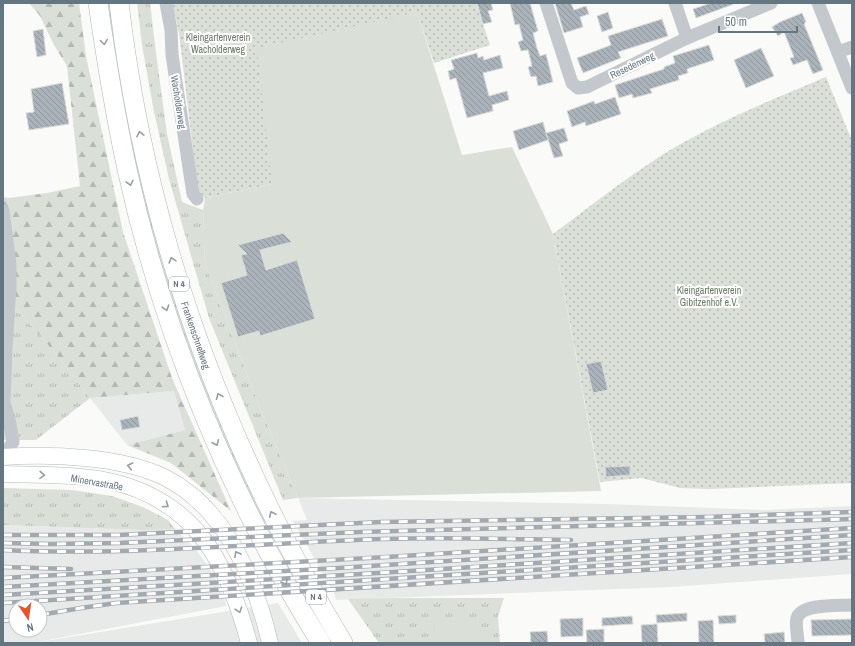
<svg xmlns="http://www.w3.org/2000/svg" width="855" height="646" font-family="'Archivo Narrow',sans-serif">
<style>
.built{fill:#e8e9e9;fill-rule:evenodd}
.grass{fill:url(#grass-tufts)}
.forest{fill:url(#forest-firs)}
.garden{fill:url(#garden-dots)}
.pitch{fill:#dadfd7}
.building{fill:url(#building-back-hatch);stroke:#dcdcda}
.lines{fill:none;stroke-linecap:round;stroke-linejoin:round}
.major-casing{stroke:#b5babe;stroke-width:17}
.highway-casing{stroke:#b4b9bd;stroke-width:20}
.minor{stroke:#c3c8cc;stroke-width:13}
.major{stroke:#fff;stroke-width:16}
.highway{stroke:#fff;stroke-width:19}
.rail-casing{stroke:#a2aab0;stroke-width:4.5}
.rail{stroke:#fff;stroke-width:3;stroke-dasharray:9;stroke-linecap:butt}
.oneway{stroke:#939fa8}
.labels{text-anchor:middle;stroke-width:4;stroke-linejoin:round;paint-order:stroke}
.shield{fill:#fff;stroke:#939fa8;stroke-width:1}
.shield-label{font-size:9px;font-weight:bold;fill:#657683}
.park-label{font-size:10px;fill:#687a64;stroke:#fff}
.street-label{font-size:10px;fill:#657683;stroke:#fff}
</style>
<defs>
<pattern id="grass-tufts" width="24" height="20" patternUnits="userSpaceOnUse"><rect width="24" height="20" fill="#dadfd7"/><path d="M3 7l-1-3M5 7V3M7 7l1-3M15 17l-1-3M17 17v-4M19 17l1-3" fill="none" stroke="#b4b9b4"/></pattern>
<pattern id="forest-firs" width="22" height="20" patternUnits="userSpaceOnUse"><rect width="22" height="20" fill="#dadfd7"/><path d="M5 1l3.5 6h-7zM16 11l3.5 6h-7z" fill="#b4b9b4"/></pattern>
<pattern id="garden-dots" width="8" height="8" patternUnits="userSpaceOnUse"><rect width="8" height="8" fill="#dadfd7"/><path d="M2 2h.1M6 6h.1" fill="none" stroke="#b4b9b4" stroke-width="1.8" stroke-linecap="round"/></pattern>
<pattern id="building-back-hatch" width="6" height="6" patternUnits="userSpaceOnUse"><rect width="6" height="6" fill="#aab3b9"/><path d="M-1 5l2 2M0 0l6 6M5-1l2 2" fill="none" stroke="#8e969c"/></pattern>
</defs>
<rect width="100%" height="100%" fill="#fafaf8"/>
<g class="built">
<polygon points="174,391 185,430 127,445 90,398"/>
<polygon points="298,498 607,504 765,510 852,506 852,574 671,587 336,600 335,595 293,521 307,520"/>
<path d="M3,525L145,530L175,529L195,548L203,559L218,583L226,602V606L33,643L278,603L302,643H3ZM16,606H40V630H16Z"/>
</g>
<g class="grass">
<polygon points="105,3 113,3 134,131 269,522 261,523 185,348 143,207"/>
<polygon points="137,3 150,3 156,53 167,134 182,202 203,210 205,264 254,393 298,498 283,500 209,318 169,179 154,112 142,45"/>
<polygon points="3,293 56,354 90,398 36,440 3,440"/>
<polygon points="3,488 72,490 112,496 143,507 168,520 175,529 145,530 3,525"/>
<polygon points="395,598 504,598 498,616 500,643 379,643 348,599"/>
</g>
<polygon class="forest" points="29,3 79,3 86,56 123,232 172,378 231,511 171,463 127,445 185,430 174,391 90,398 56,354 3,293 3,197 9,198 47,193 80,186 67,66 54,45 40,16"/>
<g class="garden">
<polygon points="172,3 476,3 490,45 434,63 417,12 272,184 205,198 198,193 179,33"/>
<path d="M826,77L852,141V483L709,489L680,488L641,478L600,482L553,234C588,208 622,181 659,157C711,124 769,101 826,77Z"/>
</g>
<g class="pitch">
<polygon points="417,12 462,155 512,147 553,234 601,491 298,498 254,393 205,264 203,210 205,198 272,184 257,48"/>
<polygon points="479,619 482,643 438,643 433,621"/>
</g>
<g class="building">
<polygon points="477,3 491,3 493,10 488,11 492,22 483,24"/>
<polygon points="510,3 530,3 538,31 533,33 537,48 540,56 546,54 553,82 538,86 536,76 531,77 528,67 532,66 528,50 521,51 518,42 523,40 519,24 515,25"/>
<polygon points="555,3 571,3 574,10 586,6 589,14 580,17 583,27 564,33"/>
<polygon points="711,3 734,3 734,4 696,18 693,9"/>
<polygon points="608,12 613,28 602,32 597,16"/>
<polygon points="802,13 806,22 804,24 823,70 813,74 807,60 793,65 790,58 794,57 784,32 778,36 772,27 780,22"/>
<polygon points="662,19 668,36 618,52 621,58 583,73 577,58 611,45 608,36"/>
<polygon points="43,29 46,55 37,57 33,31"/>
<polygon points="709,45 714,60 687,69 688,73 678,76 679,80 650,89 652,93 633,98 632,94 619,98 615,85 664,69 664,67 675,63 673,56"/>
<polygon points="761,48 774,76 746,88 734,60"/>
<polygon points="477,53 478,58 483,56 484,60 500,55 503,68 483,73 489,96 507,91 509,100 492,105 493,111 467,118 456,78 450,80 448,71 454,69 451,60"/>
<polygon points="62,83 69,124 29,130 26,113 34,112 31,89"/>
<polygon points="615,97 621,114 586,126 585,122 572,127 567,111 594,101 595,104"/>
<polygon points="543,122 548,140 519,150 513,131"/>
<polygon points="564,128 568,141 559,144 563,156 554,158 546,133"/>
<polygon points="283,233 292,242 260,250 266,270 297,260 315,319 260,336 259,331 238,337 221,283 247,275 241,255 247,254 238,245"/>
<polygon points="601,361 608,390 593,393 586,364"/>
<polygon points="138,416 140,427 122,430 120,420"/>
<polygon points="630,466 630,475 606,477 605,467"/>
<polygon points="687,613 687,621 657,623 656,615"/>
<polygon points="736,615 736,623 719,624 718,616"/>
<polygon points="632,616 633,624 602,626 602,618"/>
<polygon points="583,618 583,636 561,637 560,619"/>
<polygon points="852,619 852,635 812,636 811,620"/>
<polygon points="713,620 714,643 699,643 698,621"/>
<polygon points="657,624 658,643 642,643 641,625"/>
<polygon points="604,629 604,643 587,643 586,630"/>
<polygon points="547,631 548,643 531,643 530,632"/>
<polygon points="784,632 785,643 765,643 764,634"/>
</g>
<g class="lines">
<defs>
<g id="major">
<path d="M3,457C51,454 120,456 164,477C226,508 255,579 270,643"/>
<path d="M3,474C38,475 74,474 109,481C196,500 228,564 249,643"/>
</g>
<g id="highway">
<path d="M98,3C106,59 115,114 127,169C163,334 231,499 321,643"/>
<path d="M119,3C146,233 224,446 343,643"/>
</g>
</defs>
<use href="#major" class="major-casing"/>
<use href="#highway" class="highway-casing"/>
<g class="minor">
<polyline points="166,3 171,30 172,55 193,194 197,199"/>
<polyline points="546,3 572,83 578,88 587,87 687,38 771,3"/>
<polyline points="675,3 687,38"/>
<polyline points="818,3 852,88"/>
<polyline points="838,52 852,47"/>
<polyline points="3,211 10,264 10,287 6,348 4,403 9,419 13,442 3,457"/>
<path d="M798,643C798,636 795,625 797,618C802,603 839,606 852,605"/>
</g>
<use href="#major" class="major"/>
<use href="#highway" class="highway"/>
<defs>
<g id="rail">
<polyline points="3,535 118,535 381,522 707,517 852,512"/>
<polyline points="3,543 51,544 119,543 360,532 852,519"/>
<path d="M3,550C130,556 257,543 383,539C446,537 508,539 571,540"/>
<polyline points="3,567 71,569"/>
<polyline points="3,578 387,557 852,528"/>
<polyline points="3,587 339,568 852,535"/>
<polyline points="3,595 362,574 852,543"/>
<polyline points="3,603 852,550"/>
<polyline points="40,615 81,608 116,603 852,557"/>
<polyline points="3,621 16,619"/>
</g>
</defs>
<use href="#rail" class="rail-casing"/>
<use href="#rail" class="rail"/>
</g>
<defs><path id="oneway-chevron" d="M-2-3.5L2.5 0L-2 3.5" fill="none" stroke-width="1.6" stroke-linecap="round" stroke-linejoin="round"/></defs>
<g class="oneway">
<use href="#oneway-chevron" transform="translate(104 42) rotate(82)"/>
<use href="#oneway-chevron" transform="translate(140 134) rotate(-102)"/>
<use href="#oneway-chevron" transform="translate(130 183) rotate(77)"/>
<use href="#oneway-chevron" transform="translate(172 260) rotate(-106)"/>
<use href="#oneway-chevron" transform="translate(166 308) rotate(72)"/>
<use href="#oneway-chevron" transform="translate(219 396) rotate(-112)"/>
<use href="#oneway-chevron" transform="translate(216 443) rotate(67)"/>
<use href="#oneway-chevron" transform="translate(130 466) rotate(-169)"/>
<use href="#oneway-chevron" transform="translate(42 475) rotate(2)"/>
<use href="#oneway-chevron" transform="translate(166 505) rotate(34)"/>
<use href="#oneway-chevron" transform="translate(272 514) rotate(-115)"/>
<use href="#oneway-chevron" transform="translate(237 554) rotate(-119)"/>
<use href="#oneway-chevron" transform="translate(285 582) rotate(61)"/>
<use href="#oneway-chevron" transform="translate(239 610) rotate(71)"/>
</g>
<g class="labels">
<g class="shield">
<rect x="169" y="277" width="20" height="14" rx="3"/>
<rect x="306" y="590" width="20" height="14" rx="3"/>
</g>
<g class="shield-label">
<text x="179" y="287">N 4</text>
<text x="316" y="600">N 4</text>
</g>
<g class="park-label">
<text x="218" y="41">Kleingartenverein<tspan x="218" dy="12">Wacholderweg</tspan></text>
<text x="709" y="294">Kleingartenverein<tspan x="709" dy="12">Gibitzenhof e.V.</tspan></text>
</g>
<g class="street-label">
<text transform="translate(632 65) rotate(-26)" y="4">Resedenweg</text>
<text transform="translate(179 102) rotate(81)" y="4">Wacholderweg</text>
<text transform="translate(196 335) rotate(71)" y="4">Frankenschnellweg</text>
<text transform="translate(97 482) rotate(10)" y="4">Minervastraße</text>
</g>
</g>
<rect width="855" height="646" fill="none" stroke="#657683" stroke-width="8"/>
<g transform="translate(28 618) rotate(167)"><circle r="19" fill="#ffffff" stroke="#c1c8cd"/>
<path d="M0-3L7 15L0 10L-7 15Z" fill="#e4572e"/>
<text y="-6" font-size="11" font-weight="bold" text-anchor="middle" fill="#657683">N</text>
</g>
<path d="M719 26v6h78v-6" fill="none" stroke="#657683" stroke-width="2"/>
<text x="725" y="26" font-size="12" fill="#657683" stroke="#ffffff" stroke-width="3" paint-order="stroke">50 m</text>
</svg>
